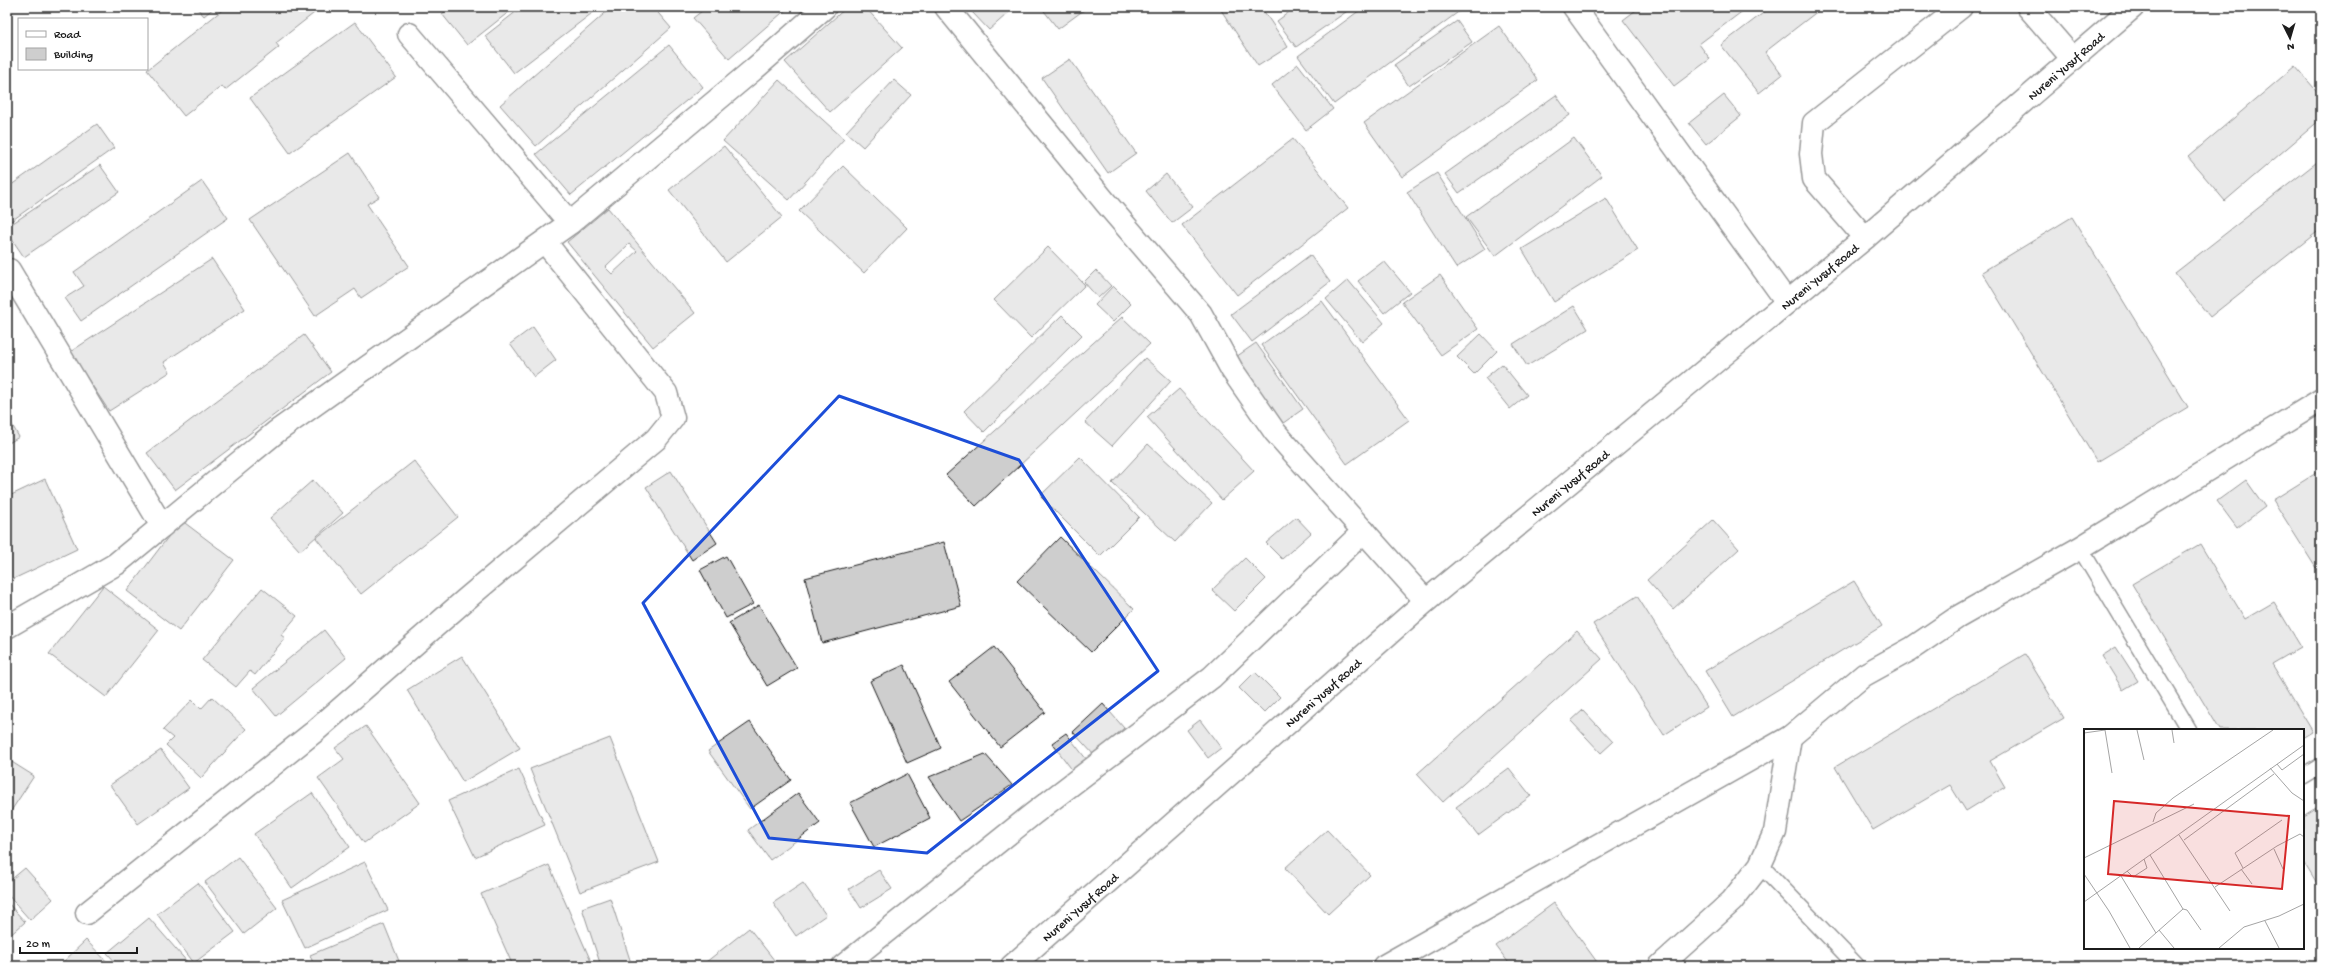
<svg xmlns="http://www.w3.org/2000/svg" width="2328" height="973" font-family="'Gochi Hand',sans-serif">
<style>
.building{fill:#cecece;stroke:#1c1c1c;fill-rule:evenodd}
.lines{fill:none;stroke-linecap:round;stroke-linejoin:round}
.lane-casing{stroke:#1c1c1c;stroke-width:18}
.street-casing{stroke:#1c1c1c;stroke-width:25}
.secondary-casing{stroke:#1c1c1c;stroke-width:25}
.lane{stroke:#fff;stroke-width:15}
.street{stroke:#fff;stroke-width:22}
.secondary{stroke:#fff;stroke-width:22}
.marked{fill:none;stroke:#1d4ed8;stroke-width:3;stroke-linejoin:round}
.labels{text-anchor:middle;stroke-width:4;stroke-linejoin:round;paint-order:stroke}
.street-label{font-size:13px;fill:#1c1c1c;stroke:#fff}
.inset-road{fill:none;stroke:#a4a4a4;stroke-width:1}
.view{fill:#d62828;fill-opacity:0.15;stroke:#d62828;stroke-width:2}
.inset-edge{fill:none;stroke:#1c1c1c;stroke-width:2}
</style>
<rect width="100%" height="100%" fill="#fff"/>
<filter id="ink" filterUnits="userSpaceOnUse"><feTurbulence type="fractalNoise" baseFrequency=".025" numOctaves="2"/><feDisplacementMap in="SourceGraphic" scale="8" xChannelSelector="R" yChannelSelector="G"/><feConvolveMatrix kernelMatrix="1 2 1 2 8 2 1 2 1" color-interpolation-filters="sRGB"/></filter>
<g filter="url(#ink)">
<g class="building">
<polygon points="196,7 215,7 204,16"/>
<polygon points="226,7 316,7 318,10 276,43 279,47 225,90 222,86 184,116 147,70"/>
<polygon points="451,7 515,7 467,45 442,14"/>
<polygon points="522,7 600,7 514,73 485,36"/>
<polygon points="612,7 653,7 671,28 536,146 500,105"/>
<polygon points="707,7 789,7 729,59 693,18"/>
<polygon points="847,7 865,7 902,48 830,112 785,62"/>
<polygon points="977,7 1015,7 989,30 972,12"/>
<polygon points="1041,7 1088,7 1058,29"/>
<polygon points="1219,7 1261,7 1288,47 1258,66"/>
<polygon points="1296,7 1353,7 1296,47 1277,21"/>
<polygon points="1364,7 1465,7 1334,104 1298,56"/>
<polygon points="1640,7 1748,7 1699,44 1710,59 1674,86 1623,20"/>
<polygon points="1771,7 1823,7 1765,52 1782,75 1759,93 1721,45"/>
<polygon points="1457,21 1472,42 1409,86 1394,65"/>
<polygon points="355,22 396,77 290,153 250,98"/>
<polygon points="1499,26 1538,80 1402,177 1364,123"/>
<polygon points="669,45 703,87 571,195 536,154"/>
<polygon points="1070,59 1136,153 1108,173 1042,78"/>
<polygon points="1298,64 1333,109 1306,130 1272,85"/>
<polygon points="2295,66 2321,96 2321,119 2225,201 2188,157"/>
<polygon points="779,80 844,139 789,200 723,141"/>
<polygon points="894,80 911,95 863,147 846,132"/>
<polygon points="1556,95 1570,115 1459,193 1445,174"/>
<polygon points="1724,95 1741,116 1706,144 1689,123"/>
<polygon points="97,124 114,148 7,224 7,188"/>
<polygon points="1574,138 1602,176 1495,256 1466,217"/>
<polygon points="1293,139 1348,208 1237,295 1182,225"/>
<polygon points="724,146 782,217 726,262 669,190"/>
<polygon points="350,153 379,197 367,204 409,266 361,298 355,289 315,316 250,220"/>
<polygon points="2321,159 2321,229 2210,317 2175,273"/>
<polygon points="100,165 119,192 24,257 7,232 7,227"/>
<polygon points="843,166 907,228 864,273 799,211"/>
<polygon points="1437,173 1485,249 1456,268 1407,192"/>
<polygon points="1166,174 1193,207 1172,223 1146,191"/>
<polygon points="202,181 228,218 81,321 65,298 84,286 74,272"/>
<polygon points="1606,198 1638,250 1554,302 1522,249"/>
<path d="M608,208L695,313L653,347L567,242ZM629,244L637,251L612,274L605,267Z"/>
<polygon points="2072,217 2188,407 2097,462 1982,272"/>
<polygon points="1048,247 1085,285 1031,338 994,300"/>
<polygon points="1310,255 1330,282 1252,342 1231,314"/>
<polygon points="212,259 245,309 164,362 170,372 109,411 70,352"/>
<polygon points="1384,261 1410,292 1384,313 1358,281"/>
<polygon points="1096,270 1111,286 1098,298 1084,282"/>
<polygon points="1440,275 1478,329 1441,355 1402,302"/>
<polygon points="1348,280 1384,323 1362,342 1326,299"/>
<polygon points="1113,286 1131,304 1113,322 1095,305"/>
<polygon points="1322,301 1409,420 1347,464 1261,345"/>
<polygon points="1574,306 1588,329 1527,366 1513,344"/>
<polygon points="1062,315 1082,335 984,432 964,411"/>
<polygon points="1122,317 1150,344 976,506 946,475"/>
<polygon points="533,327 556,360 534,377 510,344"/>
<polygon points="1481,334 1497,351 1474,374 1457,357"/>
<polygon points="304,335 331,372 175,490 147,453"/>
<polygon points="1256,343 1303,409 1279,426 1233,359"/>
<polygon points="1145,358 1171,381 1112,446 1085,422"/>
<polygon points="1502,364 1527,395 1510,409 1485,378"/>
<polygon points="1179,389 1254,471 1222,500 1147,417"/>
<polygon points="7,416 19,437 7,444"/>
<polygon points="1148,444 1212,503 1175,542 1112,483"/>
<polygon points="1080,457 1139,517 1100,556 1040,496"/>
<polygon points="414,461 458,517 361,594 316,538"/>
<polygon points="2321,470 2321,565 2316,568 2273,500"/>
<polygon points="671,471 717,543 692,560 646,487"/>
<polygon points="45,479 77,549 7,582 7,497"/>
<polygon points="313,480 343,513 300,551 270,518"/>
<polygon points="2246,480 2265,507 2237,528 2217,501"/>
<polygon points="1296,517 1311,533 1282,559 1266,543"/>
<polygon points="181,520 234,560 179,631 127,591"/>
<polygon points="1713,520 1739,549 1673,609 1647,580"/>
<polygon points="1060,537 1134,609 1091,652 1017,581"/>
<polygon points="944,542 961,606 822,643 805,578"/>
<polygon points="2200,544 2245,619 2274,602 2301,647 2272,664 2313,732 2303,738 2303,730 2220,730 2132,584"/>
<polygon points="726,556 753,604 726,618 700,570"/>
<polygon points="1245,558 1266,579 1234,611 1212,590"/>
<polygon points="1854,581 1882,626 1733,717 1705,671"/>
<polygon points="103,586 159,630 106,697 49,654"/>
<polygon points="262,588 297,616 281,635 285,638 255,675 250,671 236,687 202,660"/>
<polygon points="1637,596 1707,707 1664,735 1593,624"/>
<polygon points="759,605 797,668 767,686 729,623"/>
<polygon points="324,630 346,658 276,716 253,688"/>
<polygon points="1577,631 1602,659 1443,802 1417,774"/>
<polygon points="994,647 1045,712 1000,747 949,682"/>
<polygon points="2116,647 2138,681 2123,690 2102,656"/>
<polygon points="2025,654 2064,718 1990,761 2005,787 1966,811 1950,785 1873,830 1835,767"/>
<polygon points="462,656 520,748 463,782 407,690"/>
<polygon points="904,665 941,748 907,763 870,681"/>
<polygon points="1255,672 1280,697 1264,713 1239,688"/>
<polygon points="212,697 246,729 201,778 166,745 173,738 163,730 192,700 201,709"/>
<polygon points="1103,704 1124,728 1094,755 1073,732"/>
<polygon points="1583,710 1613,742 1601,753 1571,721"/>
<polygon points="1200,720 1221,748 1208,758 1187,730"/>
<polygon points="750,722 791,780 750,809 708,751"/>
<polygon points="366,726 420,803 364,843 318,778 344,759 335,748"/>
<polygon points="1066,733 1087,760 1073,771 1052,743"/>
<polygon points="610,738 659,862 580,892 530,769"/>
<polygon points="161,750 189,788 138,824 110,785"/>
<polygon points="985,754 1012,785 959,821 929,777"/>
<polygon points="7,759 34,776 7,817"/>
<polygon points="1509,768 1531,796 1478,835 1456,807"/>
<polygon points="519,769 545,825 475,857 448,801"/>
<polygon points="907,774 930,818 874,847 850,803"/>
<polygon points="312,793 350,847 292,888 254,834"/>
<polygon points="798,793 820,823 770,860 748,830"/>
<polygon points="2321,805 2321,890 2303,860 2303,816"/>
<polygon points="1327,830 1370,875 1328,914 1285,868"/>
<polygon points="238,857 277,908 244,934 205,882"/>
<polygon points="365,862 388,910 305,948 282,900"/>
<polygon points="549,865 593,966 513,966 481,894"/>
<polygon points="25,868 53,899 30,920 7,894 7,883"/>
<polygon points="879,870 892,889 861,908 849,889"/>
<polygon points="198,883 235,932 194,963 157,914"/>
<polygon points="803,883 826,915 796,936 773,903"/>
<polygon points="610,898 632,966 601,966 582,908"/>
<polygon points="7,902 25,922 7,938"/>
<polygon points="1554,903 1597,962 1592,966 1511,966 1496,946"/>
<polygon points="149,918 189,964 187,966 119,966 107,953"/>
<polygon points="384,924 401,966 314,966 310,955"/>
<polygon points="749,928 778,965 701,966"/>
<polygon points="86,940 111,966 59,966"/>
</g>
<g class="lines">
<defs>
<g id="lane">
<polyline points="2080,548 2189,730"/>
<polyline points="2303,777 2321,766"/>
<polyline points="1760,865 1857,966"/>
</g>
<g id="street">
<polyline points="946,7 1106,203 1201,314 1232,370 1275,432 1426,601"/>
<polyline points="1574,7 1787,302"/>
<polyline points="2028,7 2073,59"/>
<polyline points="409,34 570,223"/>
<polyline points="1865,238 1814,179 1811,154 1814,123 1961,7"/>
<polyline points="9,270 162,526"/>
<polyline points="7,627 116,564 276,432 570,223 753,70 825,7"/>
<polyline points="87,913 314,732 464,601 656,439 673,418 666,393 545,242"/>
<polyline points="843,966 1033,814 1212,677 1364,531"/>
<polyline points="1384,966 1790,737 1864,675 1911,649 1958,617 2080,548 2321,400"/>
<polyline points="1660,966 1732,901 1760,865 1775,832 1790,737"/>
</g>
<g id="secondary">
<path id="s1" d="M1012,966L1426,601L1865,238L2133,7"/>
</g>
</defs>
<use href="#lane" class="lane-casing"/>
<use href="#street" class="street-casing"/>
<use href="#secondary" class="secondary-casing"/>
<use href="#lane" class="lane"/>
<use href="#street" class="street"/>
<use href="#secondary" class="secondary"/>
</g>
</g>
<path d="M0 0H2328V973H0ZM839,396L1019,460L1158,671L927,853L769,838L643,603Z" fill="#fff" fill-opacity=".55" fill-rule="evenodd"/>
<path class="marked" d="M839,396L1019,460L1158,671L927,853L769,838L643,603Z"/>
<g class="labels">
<g class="street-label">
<text dy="5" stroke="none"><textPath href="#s1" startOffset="1386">Nureni Yusuf Road</textPath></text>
<text dy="5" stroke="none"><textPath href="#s1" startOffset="1062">Nureni Yusuf Road</textPath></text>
<text dy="5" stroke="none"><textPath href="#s1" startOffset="738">Nureni Yusuf Road</textPath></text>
<text dy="5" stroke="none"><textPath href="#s1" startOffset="414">Nureni Yusuf Road</textPath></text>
<text dy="5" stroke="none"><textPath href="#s1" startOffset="90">Nureni Yusuf Road</textPath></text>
</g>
</g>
<g transform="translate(2084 729)">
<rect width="220" height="220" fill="#fff"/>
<path class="inset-road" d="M21,1L28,44M53,1L60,31M88,1L90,14M0,4L21,1M193,35L198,41L220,25M186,39L208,64L220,72M69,93L72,84L89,69L189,1M95,106L146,182M100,111L190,45M190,120L199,140M66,126L99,180M0,129L110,75M159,139L151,124L198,91M157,140L168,155M43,142L49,148L63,139L60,130M0,145L25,182L46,219M37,147L72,204M131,158L193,117L216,105L220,108M0,173L220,16M181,192L195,219M75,201L90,219M55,219L99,180L103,181L117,201M135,219L160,198L195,187L220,175"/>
<path class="view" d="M30,72L205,87L198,160L24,145Z"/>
<rect width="220" height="220" class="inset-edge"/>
</g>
<rect width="2328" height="973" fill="none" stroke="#fff" stroke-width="24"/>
<rect x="12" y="12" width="2304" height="949" fill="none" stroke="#1c1c1c" stroke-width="1.5" filter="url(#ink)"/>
<rect x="18" y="18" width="130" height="52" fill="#ffffff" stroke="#a4a4a4"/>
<rect x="26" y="31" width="20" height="6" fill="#ffffff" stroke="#a4a4a4"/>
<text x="54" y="38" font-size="12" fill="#1c1c1c">Road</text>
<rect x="26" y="48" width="20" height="12" fill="#cecece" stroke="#a4a4a4"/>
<text x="54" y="58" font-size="12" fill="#1c1c1c">Building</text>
<g transform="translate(2290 38) rotate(175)" stroke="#ffffff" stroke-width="3" paint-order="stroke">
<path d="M0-3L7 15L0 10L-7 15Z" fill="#1c1c1c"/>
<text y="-6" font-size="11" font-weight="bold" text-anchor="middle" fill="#1c1c1c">N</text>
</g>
<path d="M20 947v6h117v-6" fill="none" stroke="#1c1c1c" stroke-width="2"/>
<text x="26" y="947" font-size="12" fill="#1c1c1c" stroke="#ffffff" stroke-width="3" paint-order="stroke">20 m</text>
</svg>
